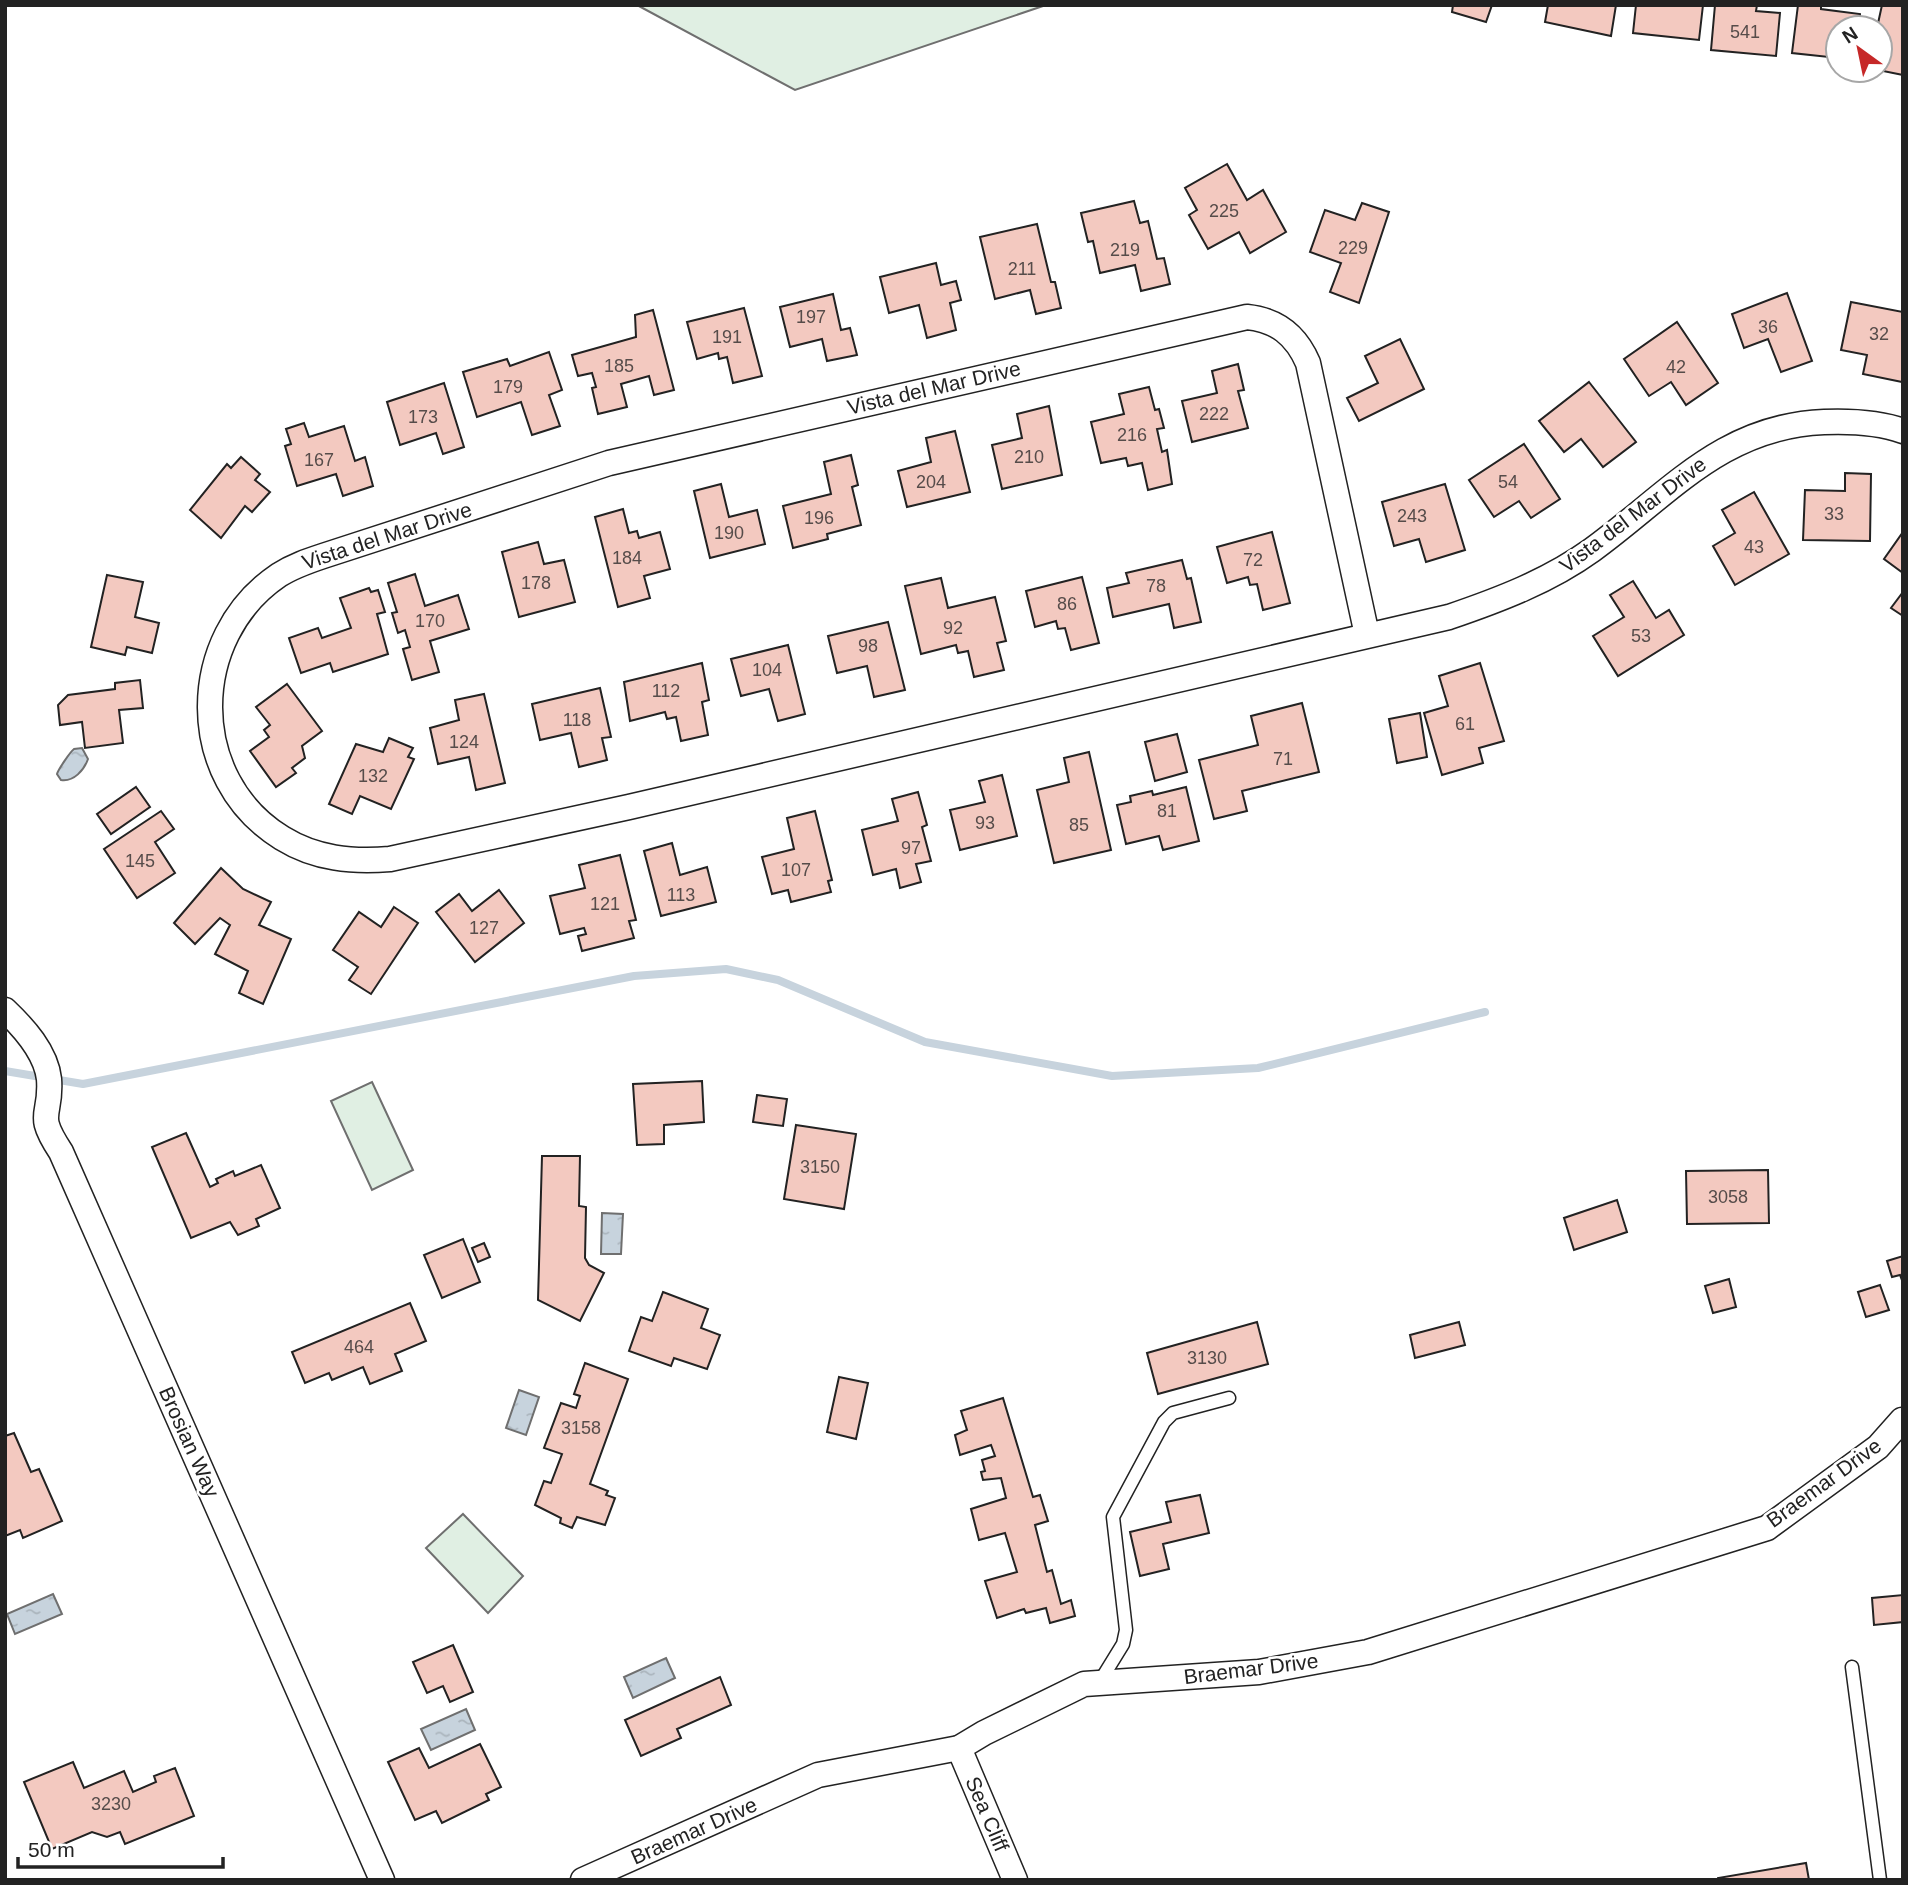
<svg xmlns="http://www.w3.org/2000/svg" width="1908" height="1885" font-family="Helvetica,sans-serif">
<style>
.grass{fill:#e0efe3;stroke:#6f6f6f;stroke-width:2}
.water{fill:url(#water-ripples);stroke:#6f6f6f;stroke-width:2}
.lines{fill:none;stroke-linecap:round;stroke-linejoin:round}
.stream{stroke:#c7d3dd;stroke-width:8}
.building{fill:#f3c9c0;stroke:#222;stroke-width:2}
.service-casing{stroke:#222;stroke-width:15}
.minor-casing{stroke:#222;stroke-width:27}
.service{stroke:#fff;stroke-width:12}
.minor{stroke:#fff;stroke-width:24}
.labels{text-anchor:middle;stroke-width:5;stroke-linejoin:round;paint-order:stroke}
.number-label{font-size:18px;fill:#564c4a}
.street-label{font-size:21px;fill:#222;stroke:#fff}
</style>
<defs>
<pattern id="water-ripples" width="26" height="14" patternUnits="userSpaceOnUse" patternTransform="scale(1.75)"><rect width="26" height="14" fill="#c7d3dd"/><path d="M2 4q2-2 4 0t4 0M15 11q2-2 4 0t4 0" fill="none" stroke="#abb5bd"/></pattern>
</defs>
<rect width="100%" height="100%" fill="#fff"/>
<g class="grass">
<polygon points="637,5 1046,5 795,90"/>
<polygon points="372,1082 413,1170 372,1190 331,1101"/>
<polygon points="463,1514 523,1576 488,1613 426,1548"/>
</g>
<g class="water">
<path d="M82,748L88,759C84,770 74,782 61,780L57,774C58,770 70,752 74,749Z"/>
<polygon points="602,1213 623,1214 621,1254 601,1254"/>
<polygon points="519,1390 539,1397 526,1435 506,1428"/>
<polygon points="53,1594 62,1614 15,1634 7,1614"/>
<polygon points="666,1658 675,1678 633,1698 624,1677"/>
<polygon points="466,1709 475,1730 431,1750 421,1729"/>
</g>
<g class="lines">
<polyline class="stream" points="5,1071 83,1084 634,976 726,969 778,980 925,1042 1112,1076 1258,1068 1485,1012"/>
</g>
<g class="building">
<polygon points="1453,5 1492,5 1486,22 1452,12"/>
<polygon points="1548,5 1616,5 1611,36 1545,22"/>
<polygon points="1636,5 1703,5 1699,40 1633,33"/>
<polygon points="1715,5 1757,5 1756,11 1780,13 1776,56 1711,50"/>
<polygon points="1798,5 1821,5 1821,9 1860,14 1859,28 1838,28 1838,58 1792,53"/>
<polygon points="1882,5 1903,5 1903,75 1878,70 1880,28 1877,28"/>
<polygon points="1227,164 1247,200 1263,190 1286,232 1250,253 1239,232 1208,249 1189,215 1197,210 1185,188"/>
<polygon points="1134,201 1140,223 1148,221 1157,259 1164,258 1170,284 1141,291 1135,265 1100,273 1093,241 1088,242 1081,213"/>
<polygon points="1362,203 1389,212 1359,303 1330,292 1341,263 1310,252 1325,210 1355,220"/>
<polygon points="1037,224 1051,282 1055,282 1061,308 1036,314 1030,290 995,299 980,237"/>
<polygon points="936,263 941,285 956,281 961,300 950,303 956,330 927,338 919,305 889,313 880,277"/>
<polygon points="1787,293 1812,361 1781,372 1768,339 1744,348 1732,314"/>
<polygon points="833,294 841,330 850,328 857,355 827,361 822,339 790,347 780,307"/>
<polygon points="1851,302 1903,312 1902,382 1863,374 1867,355 1841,350"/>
<polygon points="744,308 762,376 733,383 727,357 719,359 718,353 697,359 687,322"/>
<polygon points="653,310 674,390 654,395 649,376 621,384 627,407 598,414 592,388 596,387 592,373 578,376 572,355 636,337 635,315"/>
<polygon points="1677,322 1718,383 1686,405 1671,382 1649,396 1624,359"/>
<polygon points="1400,339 1424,389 1359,421 1347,398 1378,383 1365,356"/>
<polygon points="549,352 562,390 549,395 560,426 532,435 521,402 477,417 463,372 507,359 510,366"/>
<polygon points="1238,364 1244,390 1238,391 1248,428 1192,442 1182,401 1217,393 1212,371"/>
<polygon points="1589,382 1636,442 1603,467 1581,439 1564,452 1539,421"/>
<polygon points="444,383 464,447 443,454 436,433 400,445 387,402"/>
<polygon points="1149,387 1155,410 1159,409 1164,428 1157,429 1162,452 1167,450 1172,484 1148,490 1142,463 1128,466 1126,458 1101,463 1091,422 1124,414 1119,394"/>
<polygon points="1049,406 1062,475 1002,489 992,445 1022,438 1017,414"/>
<polygon points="304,423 309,437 344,426 355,461 365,457 373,486 343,496 336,474 297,486 285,446 291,444 286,429"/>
<polygon points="955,431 970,492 907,507 898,471 931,462 926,438"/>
<polygon points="1524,444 1560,499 1531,518 1519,501 1494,517 1469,480"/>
<polygon points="851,455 858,485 852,487 861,525 827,534 828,539 793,548 783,506 831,494 824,462"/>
<polygon points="241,457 260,474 255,480 270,492 252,512 245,506 221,538 190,510 227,464 231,468"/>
<polygon points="1845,473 1871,474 1870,541 1803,540 1805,490 1845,491"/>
<polygon points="721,484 729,517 757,510 765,544 710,558 694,491"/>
<polygon points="1445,484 1465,550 1426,562 1419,539 1394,546 1382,502"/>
<polygon points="1754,492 1789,554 1735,585 1713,546 1735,533 1722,510"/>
<polygon points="623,509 629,533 637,531 639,538 660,532 670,569 644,576 650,598 618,607 595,517"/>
<polygon points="1272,532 1290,603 1263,610 1257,584 1250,585 1248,577 1227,583 1217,547"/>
<polygon points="1903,532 1903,573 1884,559"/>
<polygon points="538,542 544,564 564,560 575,602 519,617 502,552"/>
<polygon points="1182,560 1187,579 1191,578 1201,622 1174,628 1169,604 1113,617 1107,588 1129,583 1126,573"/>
<polygon points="415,574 425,606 458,595 469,629 430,641 439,672 412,680 403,649 410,647 405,630 398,633 392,613 397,612 388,583"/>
<polygon points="107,575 143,582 135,617 159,623 152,653 127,647 125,655 91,647"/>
<polygon points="1082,577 1099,643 1071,650 1065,628 1058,629 1056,621 1035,627 1026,591"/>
<polygon points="941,578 948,608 995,597 1006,641 997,643 1004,670 974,677 968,651 958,653 956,645 921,654 905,586"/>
<polygon points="1633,581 1656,618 1669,610 1684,635 1618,676 1593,636 1624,617 1610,595"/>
<polygon points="369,588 371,592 378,590 385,612 377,614 388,654 333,672 330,663 301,673 289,638 318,628 322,638 351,628 340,598"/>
<polygon points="1903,592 1903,616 1891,608"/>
<polygon points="888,622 905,690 874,697 867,666 837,673 828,636"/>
<polygon points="788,645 805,714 778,721 769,689 741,696 731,659"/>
<polygon points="702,663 709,700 702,702 708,735 681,741 676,717 667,719 665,712 630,721 624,682"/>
<polygon points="1480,663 1504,741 1479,748 1483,763 1442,775 1424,713 1448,706 1439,676"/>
<polygon points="140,680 143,708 119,710 123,743 85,748 82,722 60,725 58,705 68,695 115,689 115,683"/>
<polygon points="287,684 322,731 302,746 305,758 292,768 296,773 276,787 250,751 269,737 264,730 270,725 256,707"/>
<polygon points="600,688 611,737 602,738 607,760 579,767 571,733 540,740 532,704"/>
<polygon points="484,694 505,783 476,790 469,757 438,764 430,728 459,720 455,700"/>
<polygon points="1302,703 1319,772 1242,791 1247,811 1214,819 1199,760 1258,745 1251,716"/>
<polygon points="1420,713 1427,757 1397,763 1389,719"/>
<polygon points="1177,734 1187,772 1155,781 1145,742"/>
<polygon points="389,738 413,748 408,757 414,759 391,809 360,796 352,814 329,804 356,744 383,752"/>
<polygon points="1089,752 1111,850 1054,863 1037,790 1069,782 1064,758"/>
<polygon points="1002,775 1017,836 960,850 950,810 985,802 979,781"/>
<polygon points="136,787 150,807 111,834 97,814"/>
<polygon points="1186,787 1199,841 1163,850 1159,836 1126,844 1117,805 1131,802 1130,796 1152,791 1153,795"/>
<polygon points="918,792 927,825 922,827 931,861 916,864 921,882 900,888 896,869 873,875 862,830 898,821 892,799"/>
<polygon points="161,811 174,829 155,842 175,873 137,898 104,849"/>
<polygon points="815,811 832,880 828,881 831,892 791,902 788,890 772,894 762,857 794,849 787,818"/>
<polygon points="672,843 680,875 707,867 716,902 661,916 644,851"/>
<polygon points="620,855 636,920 629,921 634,938 582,951 578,936 586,934 584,928 560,934 550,896 585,888 579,865"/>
<polygon points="221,868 243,889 271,902 259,925 291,939 263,1004 239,993 248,971 215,954 230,925 220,918 195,944 174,923"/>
<polygon points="499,890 524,923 475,962 436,912 459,894 472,911"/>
<polygon points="394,907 418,923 371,994 349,980 358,967 333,950 359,912 381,927"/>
<polygon points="702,1081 704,1122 664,1125 664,1144 637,1145 633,1084"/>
<polygon points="757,1095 787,1099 783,1126 753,1122"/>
<polygon points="796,1125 856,1134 844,1209 784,1199"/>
<polygon points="186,1133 210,1187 218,1183 216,1179 233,1171 235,1176 261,1165 280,1208 256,1219 259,1226 238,1235 230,1222 191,1238 152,1147"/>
<polygon points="542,1156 580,1156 579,1206 586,1207 585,1258 589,1265 604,1273 580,1321 538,1300"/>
<polygon points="1768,1170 1769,1223 1687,1224 1686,1171"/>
<polygon points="1617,1200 1627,1232 1574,1250 1564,1218"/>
<polygon points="463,1239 480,1282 442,1298 424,1255"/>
<polygon points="484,1243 490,1257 478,1262 472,1248"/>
<polygon points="1903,1256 1903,1283 1900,1275 1892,1277 1887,1261"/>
<polygon points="1729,1279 1736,1307 1713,1313 1705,1286"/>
<polygon points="1880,1285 1889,1310 1866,1317 1858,1292"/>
<polygon points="663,1292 708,1309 701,1328 720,1335 707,1369 674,1358 671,1366 629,1351 641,1317 652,1321"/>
<polygon points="410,1303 426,1341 395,1354 402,1371 370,1384 363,1367 332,1380 329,1373 305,1383 292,1352"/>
<polygon points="1257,1322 1268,1364 1158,1394 1147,1353"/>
<polygon points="1459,1322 1465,1345 1415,1358 1410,1335"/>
<polygon points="585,1363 628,1379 590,1484 608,1491 606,1495 615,1498 605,1525 577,1517 572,1528 560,1523 561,1518 535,1505 544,1481 551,1483 562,1454 544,1448 561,1403 576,1408 580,1396 574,1394"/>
<polygon points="839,1377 868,1383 856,1439 827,1432"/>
<polygon points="1003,1398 1033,1497 1040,1495 1048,1521 1035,1525 1047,1572 1052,1570 1061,1604 1071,1600 1075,1616 1050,1623 1046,1608 1026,1613 1024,1609 997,1618 985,1581 1017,1572 1005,1533 979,1540 971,1509 1006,1498 1001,1478 983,1480 981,1472 985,1471 982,1460 995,1456 991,1445 960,1455 955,1435 967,1430 961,1411"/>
<polygon points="14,1433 31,1472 39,1469 62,1521 23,1538 20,1530 5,1536 5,1436"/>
<polygon points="1200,1495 1209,1533 1163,1544 1169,1569 1140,1576 1130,1532 1171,1522 1166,1502"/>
<polygon points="1903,1595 1903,1622 1874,1625 1872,1598"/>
<polygon points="453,1645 473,1692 450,1702 443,1686 427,1693 413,1662"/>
<polygon points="720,1677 731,1705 677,1729 681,1738 641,1756 625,1720"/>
<polygon points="480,1744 501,1787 486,1794 489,1800 442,1823 436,1811 415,1820 388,1762 419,1748 429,1768"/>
<polygon points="73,1762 84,1788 124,1771 133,1792 156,1782 154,1776 175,1768 194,1816 125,1844 120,1832 107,1837 92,1832 52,1849 24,1782"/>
<polygon points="1806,1863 1809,1880 1718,1880 1718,1878"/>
</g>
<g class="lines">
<defs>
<g id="service">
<polyline points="1852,1667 1880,1880"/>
<polyline points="1099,1683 1123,1644 1126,1630 1113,1517 1164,1422 1173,1413 1229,1398"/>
</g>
<g id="minor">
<path d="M1367,635L1308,363C1296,335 1277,320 1247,317L609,463L323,556C308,561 293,566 279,575C187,637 186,779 282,838C316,859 352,862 390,859L629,807L1449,617C1499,600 1549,581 1592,550C1669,494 1722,426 1824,422C1850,421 1878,422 1903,431"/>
<path d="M5,1010C24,1028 46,1052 49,1079C52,1118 34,1111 61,1152L382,1880"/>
<polyline points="959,1748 1015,1880"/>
<polyline points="583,1880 818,1775 959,1748 984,1733 1084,1684 1259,1672 1368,1652 1767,1528 1878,1447 1902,1420"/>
</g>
</defs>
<use href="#service" class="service-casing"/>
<use href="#minor" class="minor-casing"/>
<use href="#service" class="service"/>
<use href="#minor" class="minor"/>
</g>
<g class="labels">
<g class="number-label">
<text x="1745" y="38">541</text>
<text x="1224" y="217">225</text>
<text x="1353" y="254">229</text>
<text x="1125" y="256">219</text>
<text x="1022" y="275">211</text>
<text x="811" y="323">197</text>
<text x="1768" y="333">36</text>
<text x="1879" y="340">32</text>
<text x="727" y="343">191</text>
<text x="619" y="372">185</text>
<text x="1676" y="373">42</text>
<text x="508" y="393">179</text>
<text x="1214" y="420">222</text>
<text x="423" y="423">173</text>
<text x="1132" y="441">216</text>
<text x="1029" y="463">210</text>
<text x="319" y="466">167</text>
<text x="931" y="488">204</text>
<text x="1508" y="488">54</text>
<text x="1834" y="520">33</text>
<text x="1412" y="522">243</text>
<text x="819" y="524">196</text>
<text x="729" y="539">190</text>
<text x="1754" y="553">43</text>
<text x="627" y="564">184</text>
<text x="1253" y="566">72</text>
<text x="536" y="589">178</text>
<text x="1156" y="592">78</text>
<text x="1067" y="610">86</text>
<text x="430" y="627">170</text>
<text x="953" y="634">92</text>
<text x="1641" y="642">53</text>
<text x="868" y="652">98</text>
<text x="767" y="676">104</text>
<text x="666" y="697">112</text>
<text x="577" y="726">118</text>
<text x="1465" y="730">61</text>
<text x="464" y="748">124</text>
<text x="1283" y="765">71</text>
<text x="373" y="782">132</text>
<text x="1167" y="817">81</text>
<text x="985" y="829">93</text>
<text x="1079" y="831">85</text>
<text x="911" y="854">97</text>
<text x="140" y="867">145</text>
<text x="796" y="876">107</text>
<text x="681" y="901">113</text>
<text x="605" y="910">121</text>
<text x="484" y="934">127</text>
<text x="820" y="1173">3150</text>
<text x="1728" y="1203">3058</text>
<text x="359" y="1353">464</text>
<text x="1207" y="1364">3130</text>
<text x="581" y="1434">3158</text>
<text x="111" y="1810">3230</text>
</g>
<g class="street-label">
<text transform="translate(934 388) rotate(-13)" y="7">Vista del Mar Drive</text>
<text transform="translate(1633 515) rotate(-37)" y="7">Vista del Mar Drive</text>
<text transform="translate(387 536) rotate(-18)" y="7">Vista del Mar Drive</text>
<text transform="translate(189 1442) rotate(66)" y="7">Brosian Way</text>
<text transform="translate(1824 1483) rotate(-36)" y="7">Braemar Drive</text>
<text transform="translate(1251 1669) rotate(-7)" y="7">Braemar Drive</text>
<text transform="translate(987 1814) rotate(67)" y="7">Sea Cliff</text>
<text transform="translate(694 1831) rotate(-24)" y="7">Braemar Drive</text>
</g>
</g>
<rect width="1908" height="1885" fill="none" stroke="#222222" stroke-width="14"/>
<g transform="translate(1859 49) rotate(327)"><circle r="33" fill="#ffffff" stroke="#a7a7a7" stroke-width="2"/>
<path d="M0-5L12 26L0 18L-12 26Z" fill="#c62828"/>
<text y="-10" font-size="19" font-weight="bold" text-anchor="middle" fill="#222222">N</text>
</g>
<path d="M18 1857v10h205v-10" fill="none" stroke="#222222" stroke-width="3.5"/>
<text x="28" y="1857" font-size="21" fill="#222222" stroke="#ffffff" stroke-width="5" paint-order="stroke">50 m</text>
</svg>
